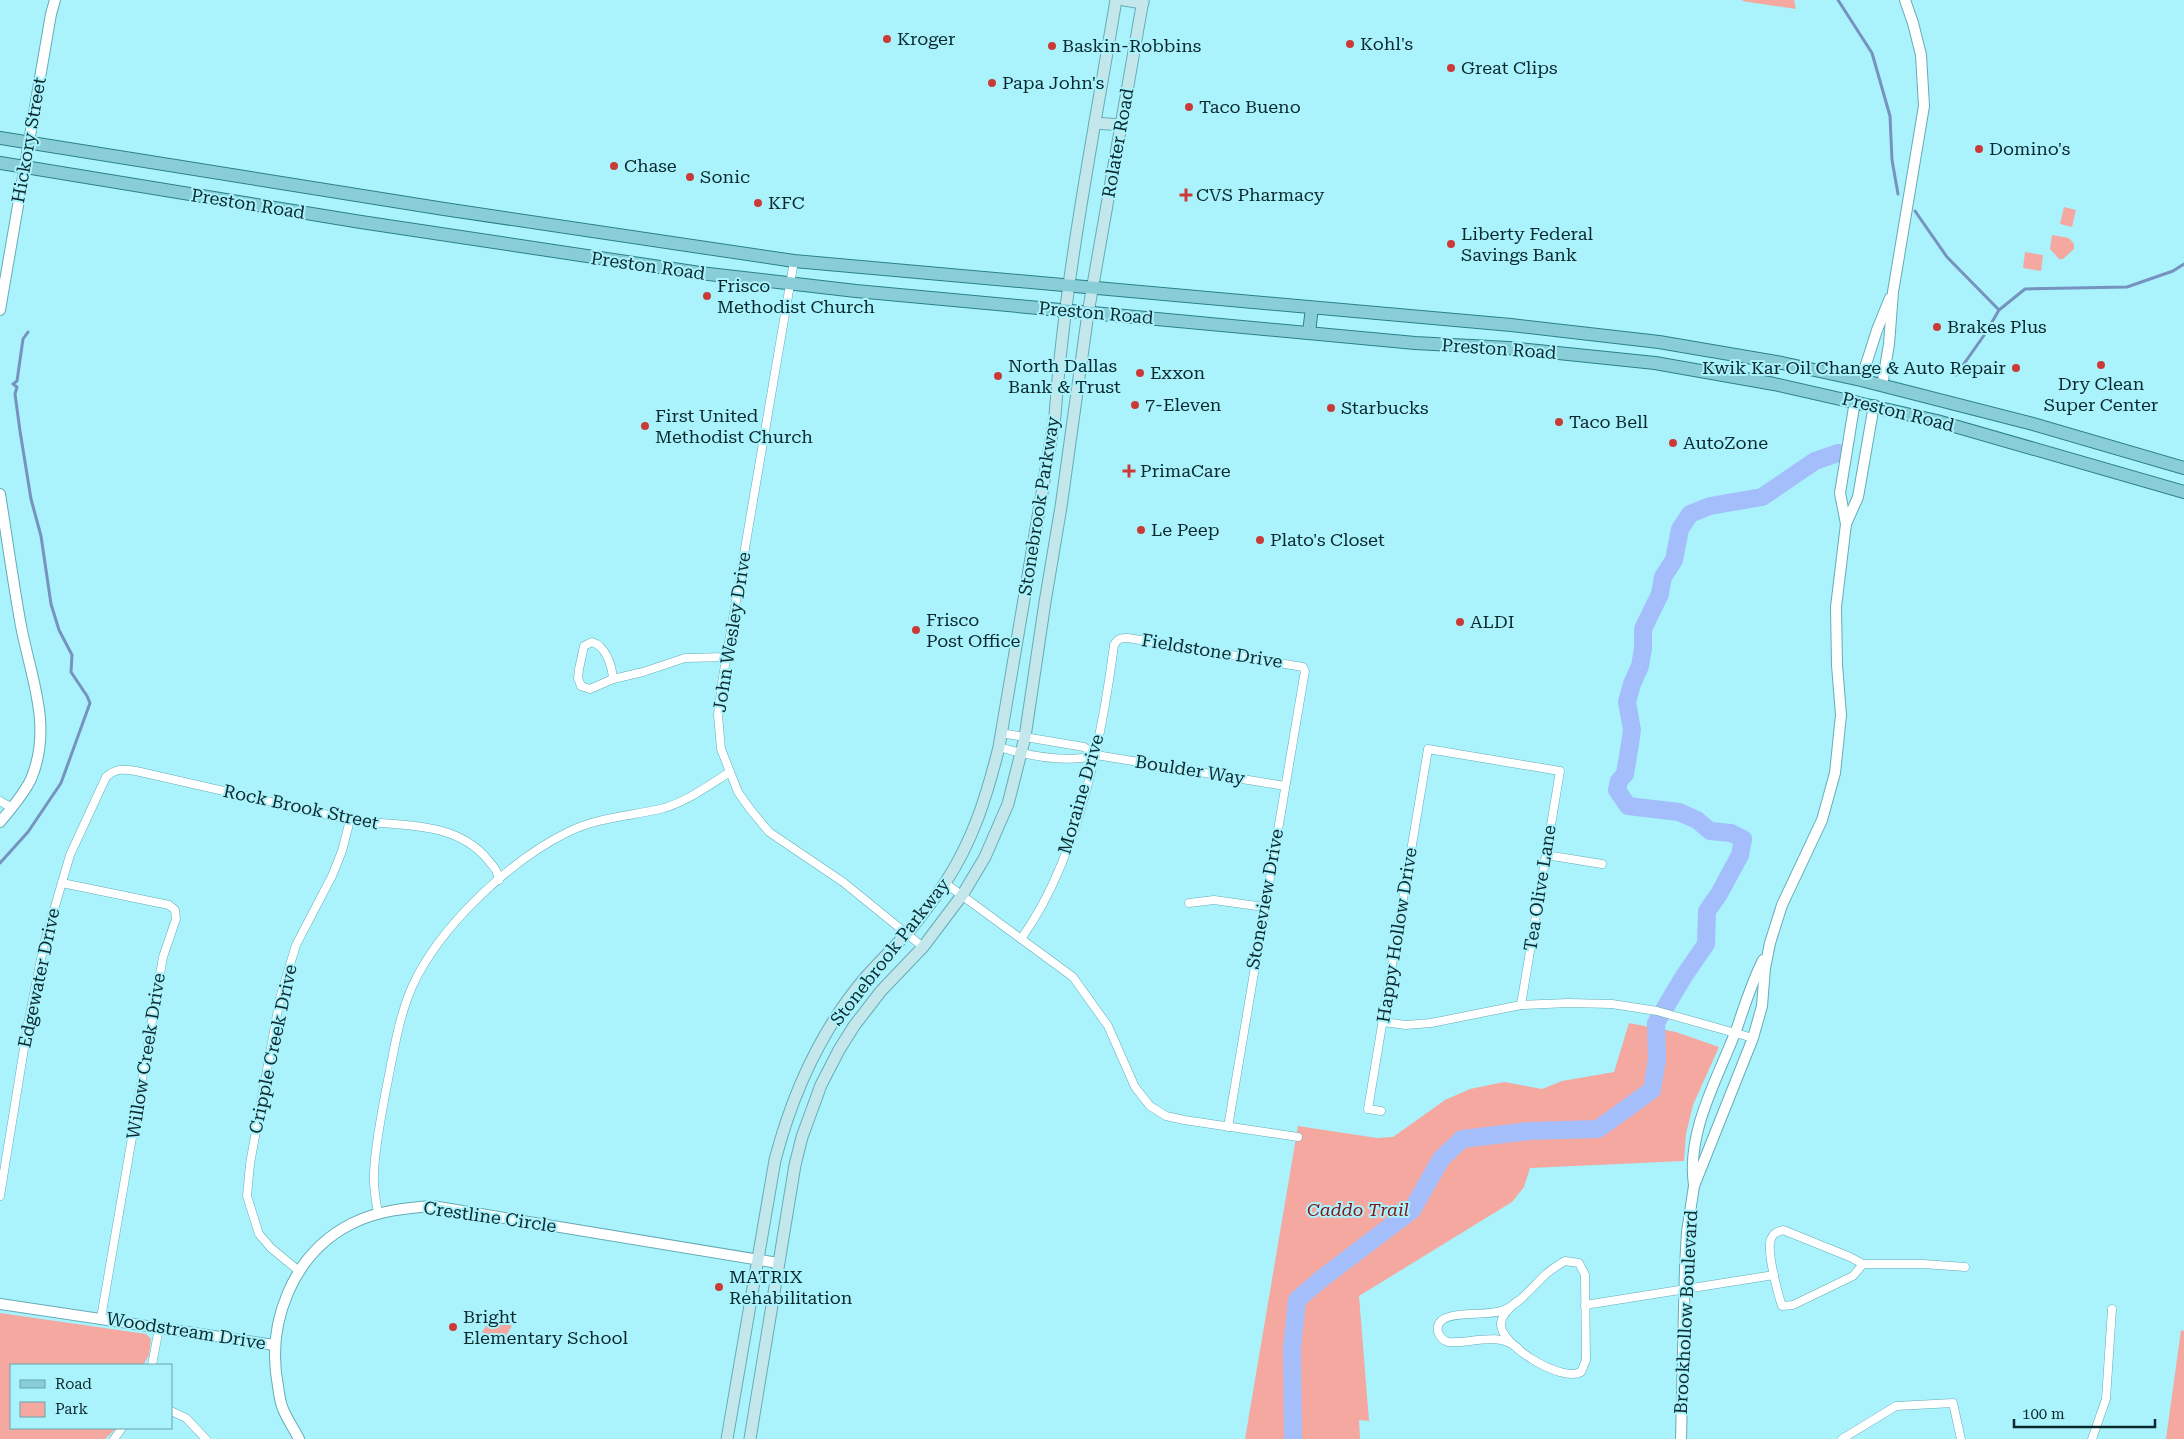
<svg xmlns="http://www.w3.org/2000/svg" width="2184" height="1439" font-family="'Roboto Serif',serif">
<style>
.green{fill:#f4a8a0}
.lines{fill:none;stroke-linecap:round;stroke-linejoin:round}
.stream{stroke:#7692be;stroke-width:3}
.river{stroke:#a4befb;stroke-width:18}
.minor-casing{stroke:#65acb6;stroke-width:9}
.tertiary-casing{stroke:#65acb6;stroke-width:12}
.secondary-casing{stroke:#65acb6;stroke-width:13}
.primary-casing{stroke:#2a808a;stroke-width:14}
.minor{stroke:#fff;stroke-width:8}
.tertiary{stroke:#fff;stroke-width:10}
.secondary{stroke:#c4e7eb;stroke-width:11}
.primary{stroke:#89ced7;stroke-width:12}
.poi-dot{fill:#ca3b37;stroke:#aaf3fd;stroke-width:2}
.labels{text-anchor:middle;stroke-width:4;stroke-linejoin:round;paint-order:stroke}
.poi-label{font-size:18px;fill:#0b2a2e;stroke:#aaf3fd;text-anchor:start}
.street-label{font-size:18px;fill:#0b2a2e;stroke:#aaf3fd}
.park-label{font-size:18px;font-style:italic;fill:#851617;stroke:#aaf3fd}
</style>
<rect width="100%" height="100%" fill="#aaf3fd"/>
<g class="green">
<polygon points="1743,0 1794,0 1796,9 1742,1"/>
<polygon points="2064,207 2076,210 2072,227 2060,224"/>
<polygon points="2052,235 2069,238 2074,244 2074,249 2063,259 2059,259 2050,249"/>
<polygon points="2025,252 2043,255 2041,271 2023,268"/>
<polygon points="1629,1023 1676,1032 1719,1047 1693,1105 1686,1134 1684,1161 1530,1168 1524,1187 1512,1202 1359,1296 1369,1421 1359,1420 1360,1439 1245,1439 1298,1126 1377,1138 1393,1137 1445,1100 1470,1089 1504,1082 1542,1089 1562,1081 1614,1072"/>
<polygon points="0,1313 146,1334 151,1339 149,1355 143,1365 11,1365 11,1428 116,1428 105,1439 0,1439"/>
<polygon points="494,1314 512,1326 501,1344 482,1332"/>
<polygon points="2181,1330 2184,1331 2184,1439 2166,1439"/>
</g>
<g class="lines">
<g class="stream">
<polyline points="1838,0 1872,53 1890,116 1892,160 1898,194"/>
<polyline points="1915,211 1947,257 1999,310"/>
<polyline points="1956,375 1985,334 1999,310 2025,289 2127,287 2173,271 2184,264"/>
<polyline points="0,863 28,832 61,783 90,703 87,696 71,672 72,655 59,630 51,604 41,536 31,499 20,431 15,394 17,387 13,384 17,381 23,339 28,332"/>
</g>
<polyline class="river" points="1293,1439 1292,1348 1297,1300 1320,1280 1412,1210 1441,1159 1462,1139 1529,1131 1598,1129 1652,1090 1657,1059 1656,1023 1684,976 1706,944 1707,911 1719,894 1740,855 1743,839 1731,833 1710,831 1697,820 1679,812 1628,806 1617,790 1619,781 1625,774 1630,744 1632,730 1627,702 1632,684 1640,666 1643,649 1643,629 1660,594 1663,577 1674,560 1680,529 1690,514 1710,506 1762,497 1815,461 1838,453"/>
<defs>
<g id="minor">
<polyline points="794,261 722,683 718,715 721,749 738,792 750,809 769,832 843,882 923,947"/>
<path d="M592,642C606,646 612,666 613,679L590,689L581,686L578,678L579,669L584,646Z"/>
<polyline points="613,679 643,672 685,658 727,657"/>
<polyline points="1001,733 1084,747 1096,755 1285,786"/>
<path d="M999,747C1029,756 1066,764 1096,755"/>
<polyline points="0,801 12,808"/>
<polyline points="1546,855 1602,864"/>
<polyline points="62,883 169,905 175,910 176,919 163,957 101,1318"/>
<polyline points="945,883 1073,977 1108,1026 1135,1087 1150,1106 1166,1116 1184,1120 1298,1137"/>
<polyline points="1189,903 1214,900 1264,907"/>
<path d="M1021,939C1077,861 1102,739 1114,645C1118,638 1121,638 1128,638L1303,667L1305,671L1303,682L1228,1127"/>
<polyline points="1383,1022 1406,1025 1431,1023 1521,1005 1568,1003 1612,1004 1657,1011 1753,1038"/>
<polyline points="1381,1111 1368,1109 1428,749 1560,771 1521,1005"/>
<path d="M0,1196L28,1024L44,944L70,855L106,777C116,768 123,769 136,771L350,820C397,827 455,819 488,860C494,867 498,871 499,880"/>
<path d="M378,1214C376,1200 373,1187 374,1173C375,1146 381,1117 386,1090C393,1056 398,1019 412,987C439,927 509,861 568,832C598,817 632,816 664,808C688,801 709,785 730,772"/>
<path d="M1863,1264L1853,1276L1793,1305L1782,1306C1778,1294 1766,1250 1771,1239C1773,1233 1777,1232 1783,1230L1850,1257L1863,1264H1923L1965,1267"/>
<polyline points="299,1271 271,1248 259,1234 247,1196 250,1164 280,998 296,945 332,876 342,851 350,820"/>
<path d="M1516,1302C1510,1308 1501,1315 1501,1324C1500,1345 1562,1383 1581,1372L1586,1360L1585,1275L1579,1263L1565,1261C1558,1265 1552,1269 1546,1274C1533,1286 1518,1306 1501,1311C1487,1316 1450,1311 1441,1321C1434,1328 1439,1339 1448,1342C1471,1344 1497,1331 1518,1348"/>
<polyline points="1585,1305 1774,1275"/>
<polyline points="152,1365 159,1328"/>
<polyline points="171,1411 186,1418 206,1439"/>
<polyline points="114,1439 122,1428"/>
<polyline points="1842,1439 1896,1406 1953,1403 1961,1439"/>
<polyline points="2092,1439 2106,1399 2112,1309"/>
</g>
<g id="tertiary">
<polyline points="0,310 51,14 55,0"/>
<polyline points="1861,380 1877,330 1890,298"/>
<polyline points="1882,386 1889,344 1893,292 1924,106 1921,55 1913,23 1905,0"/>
<path d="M0,494C7,538 13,582 21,626C31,678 53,727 31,779C24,794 11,809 0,822"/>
<polyline points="1846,524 1840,493 1855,401"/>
<path d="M1694,1185C1686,1131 1719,1076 1737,1028C1745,1004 1752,982 1763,960"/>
<polyline points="0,1304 274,1345"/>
<path d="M299,1439C294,1429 287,1419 283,1409C280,1402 279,1394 278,1386C266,1324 292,1254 351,1224C376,1211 405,1208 432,1206L778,1263"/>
<polyline points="1681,1439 1685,1267 1687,1232 1694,1186 1753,1038 1762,1006 1765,968 1770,943 1782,905 1822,820 1835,773 1841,715 1837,665 1836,607 1846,524 1858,497 1874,405"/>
</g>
<g id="secondary">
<polyline points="1124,0 1143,3"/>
<polyline points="1095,123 1121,125"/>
<path d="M727,1439L775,1160C792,1095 821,1030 865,978C878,963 893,949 906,934C920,919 933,900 945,883C973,841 987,795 999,747L1055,416C1065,276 1093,138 1116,0"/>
<polyline points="750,1439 795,1165 802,1137 821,1085 839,1050 854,1026 881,991 923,947 963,894 985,857 1008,804 1025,737 1045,602 1061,507 1088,313 1143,0"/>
</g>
<g id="primary">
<polyline points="0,138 444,209 794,261 1511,325 1659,342 1782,363 1861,380 2033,424 2184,468"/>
<polyline points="0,163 361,222 700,273 856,291 1415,343 1509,348 1655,363 1774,384 1937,421 2184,492"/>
<polyline points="1309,332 1312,308"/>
</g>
</defs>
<use href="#minor" class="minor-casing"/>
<use href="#tertiary" class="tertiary-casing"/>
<use href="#secondary" class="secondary-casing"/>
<use href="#primary" class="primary-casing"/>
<use href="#minor" class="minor"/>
<use href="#tertiary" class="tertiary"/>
<use href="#secondary" class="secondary"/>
<use href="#primary" class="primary"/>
</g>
<g class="poi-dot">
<circle cx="887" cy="39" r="5"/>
<circle cx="1350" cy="44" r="5"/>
<circle cx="1052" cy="46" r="5"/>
<circle cx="1451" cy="68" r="5"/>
<circle cx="992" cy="83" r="5"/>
<circle cx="1189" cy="107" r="5"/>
<circle cx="1979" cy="149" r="5"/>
<circle cx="614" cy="166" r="5"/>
<circle cx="690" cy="177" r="5"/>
<path d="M1183.5 187.5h5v5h5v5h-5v5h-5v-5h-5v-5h5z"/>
<circle cx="758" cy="203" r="5"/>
<circle cx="1451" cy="244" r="5"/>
<circle cx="707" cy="296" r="5"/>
<circle cx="1937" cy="327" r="5"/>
<circle cx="2101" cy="365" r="5"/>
<circle cx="2016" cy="368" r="5"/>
<circle cx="1140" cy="373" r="5"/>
<circle cx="998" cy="376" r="5"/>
<circle cx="1135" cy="405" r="5"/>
<circle cx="1331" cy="408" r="5"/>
<circle cx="1559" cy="422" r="5"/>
<circle cx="645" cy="426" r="5"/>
<circle cx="1673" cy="443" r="5"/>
<path d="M1126.5 463.5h5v5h5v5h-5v5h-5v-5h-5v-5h5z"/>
<circle cx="1141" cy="530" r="5"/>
<circle cx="1260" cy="540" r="5"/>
<circle cx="1460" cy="622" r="5"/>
<circle cx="916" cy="630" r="5"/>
<circle cx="719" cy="1287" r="5"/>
<circle cx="453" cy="1327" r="5"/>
</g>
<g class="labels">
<g class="poi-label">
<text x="897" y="45">Kroger</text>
<text x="1360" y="50">Kohl's</text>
<text x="1062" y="52">Baskin-Robbins</text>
<text x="1461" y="74">Great Clips</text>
<text x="1002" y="89">Papa John's</text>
<text x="1199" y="113">Taco Bueno</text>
<text x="1989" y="155">Domino's</text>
<text x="624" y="172">Chase</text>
<text x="700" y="183">Sonic</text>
<text x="1196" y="201">CVS Pharmacy</text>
<text x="768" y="209">KFC</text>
<text x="1461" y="240">Liberty Federal<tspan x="1461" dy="21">Savings Bank</tspan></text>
<text x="717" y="292">Frisco<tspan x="717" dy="21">Methodist Church</tspan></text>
<text x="1947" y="333">Brakes Plus</text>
<text x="1008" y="372">North Dallas<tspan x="1008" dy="21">Bank &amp; Trust</tspan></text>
<text x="2006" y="374" text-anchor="end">Kwik Kar Oil Change &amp; Auto Repair</text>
<text x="1150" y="379">Exxon</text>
<text x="2101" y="390" text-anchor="middle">Dry Clean<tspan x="2101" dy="21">Super Center</tspan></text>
<text x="1145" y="411">7-Eleven</text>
<text x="1341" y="414">Starbucks</text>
<text x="655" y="422">First United<tspan x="655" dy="21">Methodist Church</tspan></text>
<text x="1569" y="428">Taco Bell</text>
<text x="1683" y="449">AutoZone</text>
<text x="1140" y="477">PrimaCare</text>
<text x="1151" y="536">Le Peep</text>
<text x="1270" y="546">Plato's Closet</text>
<text x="926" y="626">Frisco<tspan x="926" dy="21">Post Office</tspan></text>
<text x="1470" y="628">ALDI</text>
<text x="729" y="1283">MATRIX<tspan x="729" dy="21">Rehabilitation</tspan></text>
<text x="463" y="1323">Bright<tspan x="463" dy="21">Elementary School</tspan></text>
</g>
<g class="street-label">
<text transform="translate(29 140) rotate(-80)" y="6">Hickory Street</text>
<text transform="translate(1118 143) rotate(-80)" y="6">Rolater Road</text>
<text transform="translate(248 204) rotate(9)" y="6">Preston Road</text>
<text transform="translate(648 266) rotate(8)" y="6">Preston Road</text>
<text transform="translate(1096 313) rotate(5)" y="6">Preston Road</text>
<text transform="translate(1499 349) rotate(4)" y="6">Preston Road</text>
<text transform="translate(1898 412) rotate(14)" y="6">Preston Road</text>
<text transform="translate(1039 506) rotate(-81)" y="6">Stonebrook Parkway</text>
<text transform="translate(732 632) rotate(-81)" y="6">John Wesley Drive</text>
<text transform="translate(1212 651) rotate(9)" y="6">Fieldstone Drive</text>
<text transform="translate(1190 770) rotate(9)" y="6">Boulder Way</text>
<text transform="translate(1081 794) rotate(-74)" y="6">Moraine Drive</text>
<text transform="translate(301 807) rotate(12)" y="6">Rock Brook Street</text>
<text transform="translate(1540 888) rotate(-81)" y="6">Tea Olive Lane</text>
<text transform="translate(1265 899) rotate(-80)" y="6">Stoneview Drive</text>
<text transform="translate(1397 935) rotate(-81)" y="6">Happy Hollow Drive</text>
<text transform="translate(890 952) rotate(-52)" y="6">Stonebrook Parkway</text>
<text transform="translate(39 978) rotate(-78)" y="6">Edgewater Drive</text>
<text transform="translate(273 1049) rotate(-78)" y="6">Cripple Creek Drive</text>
<text transform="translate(146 1056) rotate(-81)" y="6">Willow Creek Drive</text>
<text transform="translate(490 1217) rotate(8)" y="6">Crestline Circle</text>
<text transform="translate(1686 1312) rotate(-87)" y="6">Brookhollow Boulevard</text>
<text transform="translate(186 1331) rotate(9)" y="6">Woodstream Drive</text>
</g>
<g class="park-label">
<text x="1358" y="1216">Caddo Trail</text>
</g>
</g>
<rect x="10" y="1364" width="162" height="65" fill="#aaf3fd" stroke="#6aa3aa"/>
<rect x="20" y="1380" width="25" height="8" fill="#89ced7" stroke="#6aa3aa"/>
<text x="55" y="1389" font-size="15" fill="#0b2a2e">Road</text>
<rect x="20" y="1402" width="25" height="15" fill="#f4a8a0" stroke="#6aa3aa"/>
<text x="55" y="1414" font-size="15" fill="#0b2a2e">Park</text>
<path d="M2014 1419v8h141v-8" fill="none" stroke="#0b2a2e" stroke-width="2.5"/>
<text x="2022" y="1419" font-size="15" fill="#0b2a2e" stroke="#aaf3fd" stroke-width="4" paint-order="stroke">100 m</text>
</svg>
